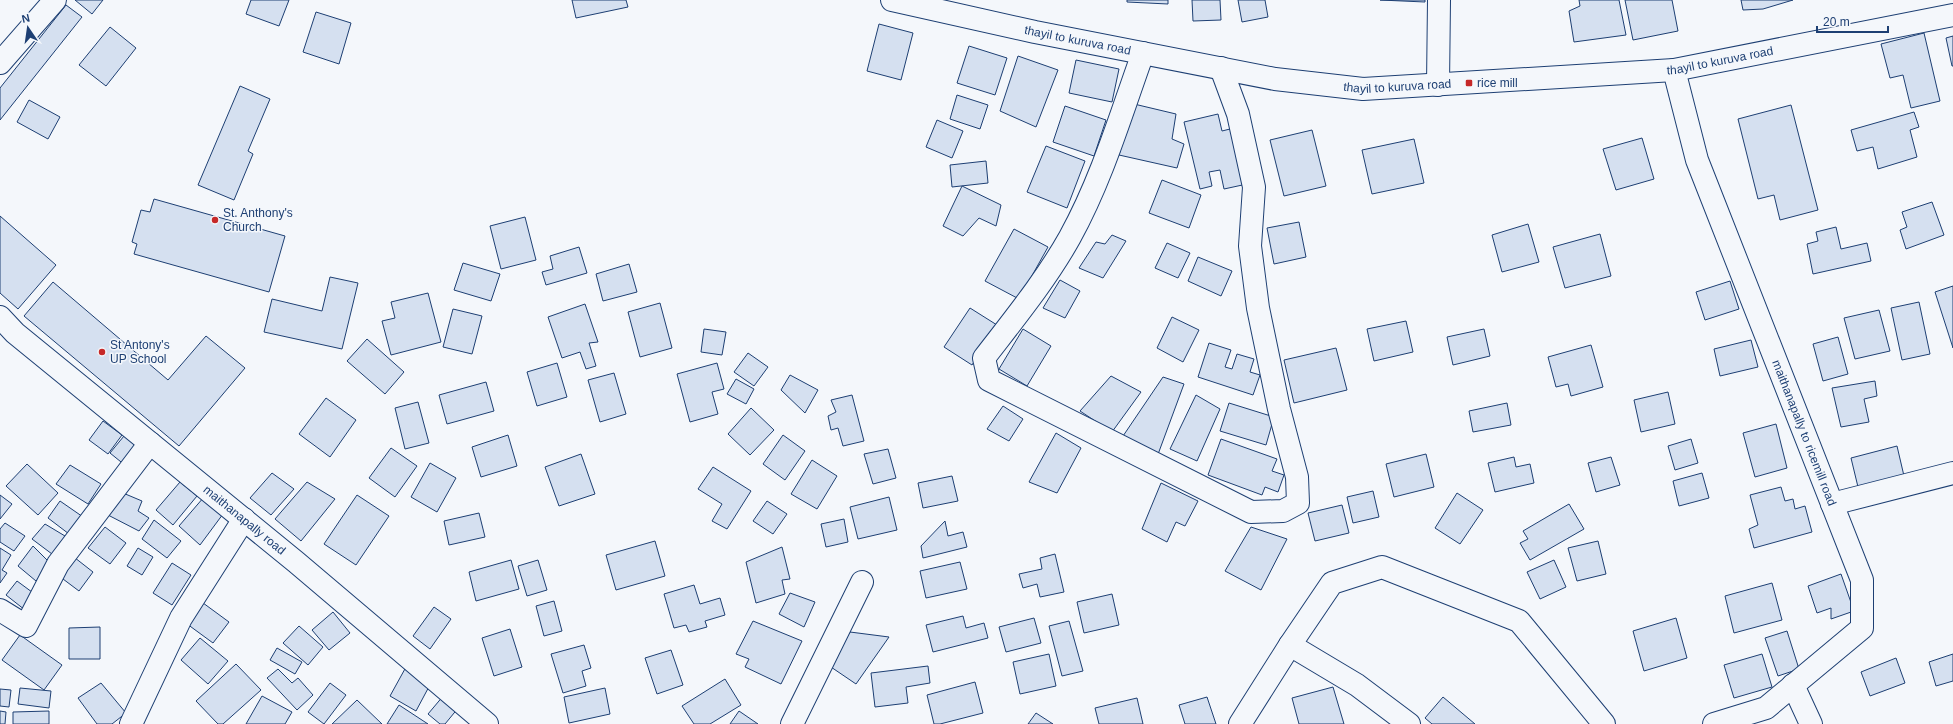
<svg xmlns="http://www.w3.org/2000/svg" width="1953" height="724" font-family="Helvetica,sans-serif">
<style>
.building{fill:#d5e0f0;stroke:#1d3f73}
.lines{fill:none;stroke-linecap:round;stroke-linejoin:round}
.minor-casing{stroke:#1d3f73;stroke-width:24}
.major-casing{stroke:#1d3f73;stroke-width:24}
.minor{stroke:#f4f7fb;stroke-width:22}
.major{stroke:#f4f7fb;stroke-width:22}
.poi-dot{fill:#c62828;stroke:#f4f7fb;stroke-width:1.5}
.labels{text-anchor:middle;stroke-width:3;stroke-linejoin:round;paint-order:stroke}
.street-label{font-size:12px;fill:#1d3f73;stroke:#f4f7fb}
.poi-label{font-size:12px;fill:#1d3f73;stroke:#f4f7fb;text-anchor:start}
</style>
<rect width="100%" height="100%" fill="#f4f7fb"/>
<g class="building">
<polygon points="75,0 103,0 92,14"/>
<polygon points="251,0 289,0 279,26 246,14"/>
<polygon points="572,0 626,0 628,7 576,18"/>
<polygon points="1127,0 1168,0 1168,4 1127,2"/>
<polygon points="1192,0 1220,0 1221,20 1193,21"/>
<polygon points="1238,0 1265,0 1268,17 1242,22"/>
<polygon points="1380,0 1425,0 1425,2"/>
<polygon points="1579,0 1619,0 1626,35 1574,42 1569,11 1580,6"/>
<polygon points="1625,0 1672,0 1678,31 1633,40"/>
<polygon points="1741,0 1793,0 1763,9 1743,10"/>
<polygon points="66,5 82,17 0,120 0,88"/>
<polygon points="316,12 351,23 339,64 303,52"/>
<polygon points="879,24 913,33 901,80 867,71"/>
<polygon points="110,27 136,48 106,86 79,65"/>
<polygon points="1924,33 1940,101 1911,108 1903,75 1890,78 1881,44"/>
<polygon points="1953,36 1953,66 1952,66 1946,38"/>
<polygon points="969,46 1007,58 995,95 957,83"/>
<polygon points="1018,56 1058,70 1036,127 1000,111"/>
<polygon points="1076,60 1119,69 1112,102 1069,93"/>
<polygon points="240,86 270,99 248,151 253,154 234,200 198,185"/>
<polygon points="957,95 988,105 980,129 950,119"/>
<polygon points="29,100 60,117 48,139 17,122"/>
<polygon points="1134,104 1176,114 1172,139 1184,144 1177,168 1119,155"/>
<polygon points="1791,105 1818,210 1780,220 1774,195 1758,199 1738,119"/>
<polygon points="1065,106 1106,120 1094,156 1053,142"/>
<polygon points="1914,112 1919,127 1910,130 1917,157 1878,169 1873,147 1857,151 1851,130"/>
<polygon points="1218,114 1222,131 1234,128 1247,184 1224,189 1220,170 1209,172 1212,186 1200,189 1184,122"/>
<polygon points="937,120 963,131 952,158 926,147"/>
<polygon points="1312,130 1326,186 1284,196 1270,140"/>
<polygon points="1642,138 1654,179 1616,190 1603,149"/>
<polygon points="1414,139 1424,183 1372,194 1362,150"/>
<polygon points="1046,146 1085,161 1067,208 1027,192"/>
<polygon points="986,161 988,183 952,187 950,165"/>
<polygon points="1162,180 1201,195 1189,228 1149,213"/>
<polygon points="962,186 1001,205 996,226 979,218 963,236 943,226"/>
<polygon points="154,199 285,236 269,292 134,254 137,244 132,242 141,210 150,212"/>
<polygon points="1932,202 1944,235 1906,249 1900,230 1907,227 1902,212"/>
<polygon points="0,216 56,265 18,309 0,293"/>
<polygon points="525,217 536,260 501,269 490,226"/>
<polygon points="1299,222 1306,257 1274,264 1267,228"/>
<polygon points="1528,224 1539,262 1502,272 1492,235"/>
<polygon points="1836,227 1841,249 1867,243 1871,261 1813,274 1807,244 1818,241 1816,232"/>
<polygon points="1014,229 1048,247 1019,299 985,281"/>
<polygon points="1600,234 1611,276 1565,288 1553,247"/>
<polygon points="1112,235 1126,241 1103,278 1079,268 1096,242 1105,244"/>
<polygon points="1167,243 1190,253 1178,278 1155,268"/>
<polygon points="579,247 587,273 546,285 542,272 553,269 550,256"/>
<polygon points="1198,257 1232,271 1221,296 1188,281"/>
<polygon points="463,263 500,274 491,301 454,290"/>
<polygon points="629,264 637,292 603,301 596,274"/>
<polygon points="330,277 358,283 342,349 264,332 272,299 322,311"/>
<polygon points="1060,280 1080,291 1065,318 1043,308"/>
<polygon points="1730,281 1739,309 1705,320 1696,292"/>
<polygon points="53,282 168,380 206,336 245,368 179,446 24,316"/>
<polygon points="1953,286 1953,348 1935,292"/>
<polygon points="428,293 441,342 391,355 382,321 395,318 391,302"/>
<polygon points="1919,302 1930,354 1902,360 1891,308"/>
<polygon points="660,303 672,348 640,357 628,312"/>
<polygon points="585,304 598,342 589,343 596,366 586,369 580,352 562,358 548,317"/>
<polygon points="970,308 997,325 972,365 944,347"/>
<polygon points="453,309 482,316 472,354 443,347"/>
<polygon points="1879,310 1890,351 1855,359 1844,318"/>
<polygon points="1172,317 1199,330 1183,362 1157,348"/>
<polygon points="1406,321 1413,352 1374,361 1367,329"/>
<polygon points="704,329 726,332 722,355 701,352"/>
<polygon points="1023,329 1051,346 1027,386 999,369"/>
<polygon points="1484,329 1490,356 1453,365 1447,337"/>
<polygon points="1838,337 1848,374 1823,381 1813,344"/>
<polygon points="367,339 404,372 385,394 347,361"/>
<polygon points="1751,340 1758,367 1720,376 1714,349"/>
<polygon points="1209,343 1231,350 1225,367 1232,369 1237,354 1254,359 1250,372 1260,375 1253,395 1198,377"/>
<polygon points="1591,345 1603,387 1571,396 1568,384 1556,387 1548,357"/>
<polygon points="1336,348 1347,390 1294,403 1284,360"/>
<polygon points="748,353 768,367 754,386 734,372"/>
<polygon points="557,363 567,397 537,406 527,372"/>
<polygon points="717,363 724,389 712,392 718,414 690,422 677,374"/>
<polygon points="614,373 626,414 600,422 588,380"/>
<polygon points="790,375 818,390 805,413 781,390"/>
<polygon points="1111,376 1141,392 1112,432 1080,411"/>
<polygon points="1163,377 1184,384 1157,457 1121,439"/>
<polygon points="736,379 754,389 746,404 727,394"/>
<polygon points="1875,381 1877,396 1864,399 1869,422 1841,427 1832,388"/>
<polygon points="486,382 494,411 447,424 439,395"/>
<polygon points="1668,392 1675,424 1641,432 1634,400"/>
<polygon points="852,395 864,441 843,446 838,428 831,430 828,416 836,412 831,400"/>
<polygon points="1196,395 1220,409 1197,461 1170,449"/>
<polygon points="326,398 356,420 330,457 299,434"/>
<polygon points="418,402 429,443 405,449 395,408"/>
<polygon points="1229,403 1274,417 1266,445 1220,431"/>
<polygon points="1507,403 1511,425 1473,432 1469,411"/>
<polygon points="1003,406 1023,419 1009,441 987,429"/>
<polygon points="751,408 774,430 750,455 728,434"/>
<polygon points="103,421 122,435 108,454 89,440"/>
<polygon points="1776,424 1787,468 1755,477 1743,433"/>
<polygon points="1056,433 1081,448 1057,493 1029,482"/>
<polygon points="508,435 517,466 481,477 472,447"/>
<polygon points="783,435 805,451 785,480 763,464"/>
<polygon points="124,436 140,449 126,466 110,453"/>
<polygon points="1221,439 1277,459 1272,471 1284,475 1278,492 1265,487 1262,495 1208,475"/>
<polygon points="1691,439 1698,463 1675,470 1668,446"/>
<polygon points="1897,446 1904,476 1858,487 1851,458"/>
<polygon points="391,448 417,466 395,497 369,478"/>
<polygon points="888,449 896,478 873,484 864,454"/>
<polygon points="581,454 595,494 559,506 545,467"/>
<polygon points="1426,454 1434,487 1394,497 1386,464"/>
<polygon points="1514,457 1516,467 1530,464 1534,483 1495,492 1488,463"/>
<polygon points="1611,457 1620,485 1596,492 1588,463"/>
<polygon points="812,460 837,476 817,509 791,494"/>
<polygon points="430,463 456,478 437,512 411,497"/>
<polygon points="27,464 58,493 38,515 6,486"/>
<polygon points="70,465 101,484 88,504 56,484"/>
<polygon points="713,467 751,491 727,529 712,521 722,504 698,489"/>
<polygon points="272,473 294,489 271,515 250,498"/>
<polygon points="1702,473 1709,498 1679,506 1673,481"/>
<polygon points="952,476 958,501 923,508 918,483"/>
<polygon points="180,482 197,496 173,525 156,510"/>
<polygon points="307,482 335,499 301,541 275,519"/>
<polygon points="1161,483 1198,501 1185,526 1176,522 1167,542 1142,529"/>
<polygon points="1781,487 1785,501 1793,499 1795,509 1805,506 1812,532 1754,548 1749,529 1758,525 1750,495"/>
<polygon points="1373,491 1379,517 1353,523 1347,497"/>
<polygon points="123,493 142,501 138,511 149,518 139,531 108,515"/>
<polygon points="1457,493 1483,510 1460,544 1435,528"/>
<polygon points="0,495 12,504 0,519"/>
<polygon points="357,495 389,516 356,565 324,544"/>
<polygon points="204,497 223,514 200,545 179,526"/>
<polygon points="889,497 897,530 858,539 850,507"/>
<polygon points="60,501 86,519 73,537 48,518"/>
<polygon points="767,501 787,514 773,534 753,521"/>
<polygon points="1569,504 1584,529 1530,560 1520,543 1528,539 1523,531"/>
<polygon points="1342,505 1349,533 1315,541 1308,513"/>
<polygon points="479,513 485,537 449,545 444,521"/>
<polygon points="844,519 848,542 826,547 821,524"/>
<polygon points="154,520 181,541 167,558 142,539"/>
<polygon points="945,521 948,536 963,532 967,547 923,558 921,546"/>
<polygon points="5,523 25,536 14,551 0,542 0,529"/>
<polygon points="45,524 70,539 56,557 32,539"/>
<polygon points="105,527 126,543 110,564 88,548"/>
<polygon points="1251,527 1287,539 1261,590 1225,571"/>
<polygon points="655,541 665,576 616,590 606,555"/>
<polygon points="1598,541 1606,574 1577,581 1568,548"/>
<polygon points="33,546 51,564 36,581 18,566"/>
<polygon points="782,547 790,579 782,580 785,594 756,603 746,562"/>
<polygon points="0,548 11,555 2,570 7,573 0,583"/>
<polygon points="138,548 153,557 142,575 127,566"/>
<polygon points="70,554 93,572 79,591 55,573"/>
<polygon points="1055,554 1064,592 1040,597 1037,584 1023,588 1019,574 1042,569 1040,558"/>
<polygon points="511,560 519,589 476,601 469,572"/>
<polygon points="538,560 547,590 527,596 518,566"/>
<polygon points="1554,560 1566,587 1540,599 1527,572"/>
<polygon points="960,562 967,589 926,598 920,571"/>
<polygon points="172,563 191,575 172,605 153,593"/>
<polygon points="1841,574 1854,611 1831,619 1831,608 1817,613 1808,586"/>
<polygon points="17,581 36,595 25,610 6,595"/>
<polygon points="1772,583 1782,620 1734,633 1725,596"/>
<polygon points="694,585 700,604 720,598 725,615 705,621 707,627 689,632 686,625 674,628 664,594"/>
<polygon points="790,593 815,602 804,627 779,614"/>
<polygon points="1112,594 1119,625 1084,633 1077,602"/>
<polygon points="199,600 229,622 213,643 183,621"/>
<polygon points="554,601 562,631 544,636 536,606"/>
<polygon points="434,607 451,619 430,649 413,636"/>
<polygon points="333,612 350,633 329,650 312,630"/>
<polygon points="963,616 966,628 984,623 988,638 933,652 926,625"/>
<polygon points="1034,618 1041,643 1006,652 999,627"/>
<polygon points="1676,618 1687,658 1644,671 1633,631"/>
<polygon points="753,621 802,641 781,684 745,667 749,659 736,654"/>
<polygon points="1069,621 1083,671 1062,676 1049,626"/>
<polygon points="299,626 323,647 308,665 283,643"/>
<polygon points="100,627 100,659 69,659 69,628"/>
<polygon points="510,629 522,667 494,676 482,638"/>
<polygon points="1787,631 1799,669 1778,676 1765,638"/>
<polygon points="850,632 889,637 856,684 828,665"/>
<polygon points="20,635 62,665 44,690 2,660"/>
<polygon points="200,638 228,661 208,684 181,660"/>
<polygon points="584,645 591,668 582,671 586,686 563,693 551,654"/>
<polygon points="277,648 302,662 295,674 270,660"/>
<polygon points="671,650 683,685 657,694 645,658"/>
<polygon points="1049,654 1056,686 1020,694 1013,662"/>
<polygon points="1762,654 1772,687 1734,698 1724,665"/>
<polygon points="1953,654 1953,681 1936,686 1929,662"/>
<polygon points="1896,658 1905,683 1870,696 1861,672"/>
<polygon points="236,664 261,690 223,724 218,724 196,701"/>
<polygon points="928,666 930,683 906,687 908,703 875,707 871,673"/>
<polygon points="406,667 432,681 416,711 390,696"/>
<polygon points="278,669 292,683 298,678 313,695 297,710 267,678"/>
<polygon points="725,679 741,705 710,724 694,724 682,706"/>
<polygon points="975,682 983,713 940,724 934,724 927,695"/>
<polygon points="101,683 126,713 112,724 97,724 78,698"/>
<polygon points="330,683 346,695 324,724 308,712"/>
<polygon points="1333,687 1344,724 1299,724 1292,698"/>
<polygon points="20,688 51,691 49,708 18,704"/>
<polygon points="605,688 610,714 569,723 564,697"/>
<polygon points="0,689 11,690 9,707 0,706"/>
<polygon points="444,695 459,707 445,724 440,724 428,714"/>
<polygon points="262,696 292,712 285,724 246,724"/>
<polygon points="1207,697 1216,724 1185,724 1179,705"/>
<polygon points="1443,697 1475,724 1432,724 1425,718"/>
<polygon points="1137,698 1143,724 1099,724 1095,708"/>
<polygon points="357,700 382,724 332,724"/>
<polygon points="399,705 428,724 387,724"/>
<polygon points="0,711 6,712 5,724 0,724"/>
<polygon points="49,711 49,724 13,724 13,712"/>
<polygon points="739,711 758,724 730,724"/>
<polygon points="1036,713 1053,724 1028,724"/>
</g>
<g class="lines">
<defs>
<g id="minor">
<path d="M1143,53C1121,114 1102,179 1070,237C1046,280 1014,319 984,358L989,380L1251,512L1283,511L1298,503L1297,477L1279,409L1258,308L1250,246L1254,187L1238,114L1221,68"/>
<path id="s1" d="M1674,70L1697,160L1862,580V628L1766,708L1714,724"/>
<polyline points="1438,85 1439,0"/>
<path id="s2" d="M0,317L15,333L296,562L487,724"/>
<polyline points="1832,504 1953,473"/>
<polyline points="0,610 26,626 58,564 150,443"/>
<polyline points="1290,645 1357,685 1409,724"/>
<polyline points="1793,685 1811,724"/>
<polyline points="131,724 181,618 244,519"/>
<polyline points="792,724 862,582"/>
<polyline points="1240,724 1290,645 1332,583 1382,567 1519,621 1604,724"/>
</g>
<g id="major">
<path id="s3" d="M892,0L1035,32L1275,79L1363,89L1674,70L1953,15"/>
<polyline points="0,63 55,0"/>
</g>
</defs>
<use href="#minor" class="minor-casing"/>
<use href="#major" class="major-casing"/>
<use href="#minor" class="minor"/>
<use href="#major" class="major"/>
</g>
<g class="poi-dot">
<rect x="1465" y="79" width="8" height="8" rx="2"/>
<circle cx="215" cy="220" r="4"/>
<circle cx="102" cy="352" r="4"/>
</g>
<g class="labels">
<g class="street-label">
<text dy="4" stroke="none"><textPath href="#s3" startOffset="190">thayil to kuruva road</textPath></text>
<text dy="4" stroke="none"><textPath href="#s3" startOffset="838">thayil to kuruva road</textPath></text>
<text dy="4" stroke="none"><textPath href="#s3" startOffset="514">thayil to kuruva road</textPath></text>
<text dy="4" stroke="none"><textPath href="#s1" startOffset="386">maithanapally to ricemill road</textPath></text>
<text dy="4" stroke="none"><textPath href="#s2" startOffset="318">maithanapally road</textPath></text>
</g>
<g class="poi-label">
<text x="1477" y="87">rice mill</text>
<text x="223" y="217">St. Anthony's<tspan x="223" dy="14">Church</tspan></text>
<text x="110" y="349">St Antony's<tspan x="110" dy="14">UP School</tspan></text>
</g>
</g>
<g transform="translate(28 28) rotate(347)" stroke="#f4f7fb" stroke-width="3" paint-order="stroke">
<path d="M0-3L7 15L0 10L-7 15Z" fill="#1d3f73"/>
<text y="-6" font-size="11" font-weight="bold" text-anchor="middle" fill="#1d3f73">N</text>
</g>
<path d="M1817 26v6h71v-6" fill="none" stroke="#1d3f73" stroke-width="2"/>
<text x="1823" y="26" font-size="12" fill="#1d3f73" stroke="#f4f7fb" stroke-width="3" paint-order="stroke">20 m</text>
</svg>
